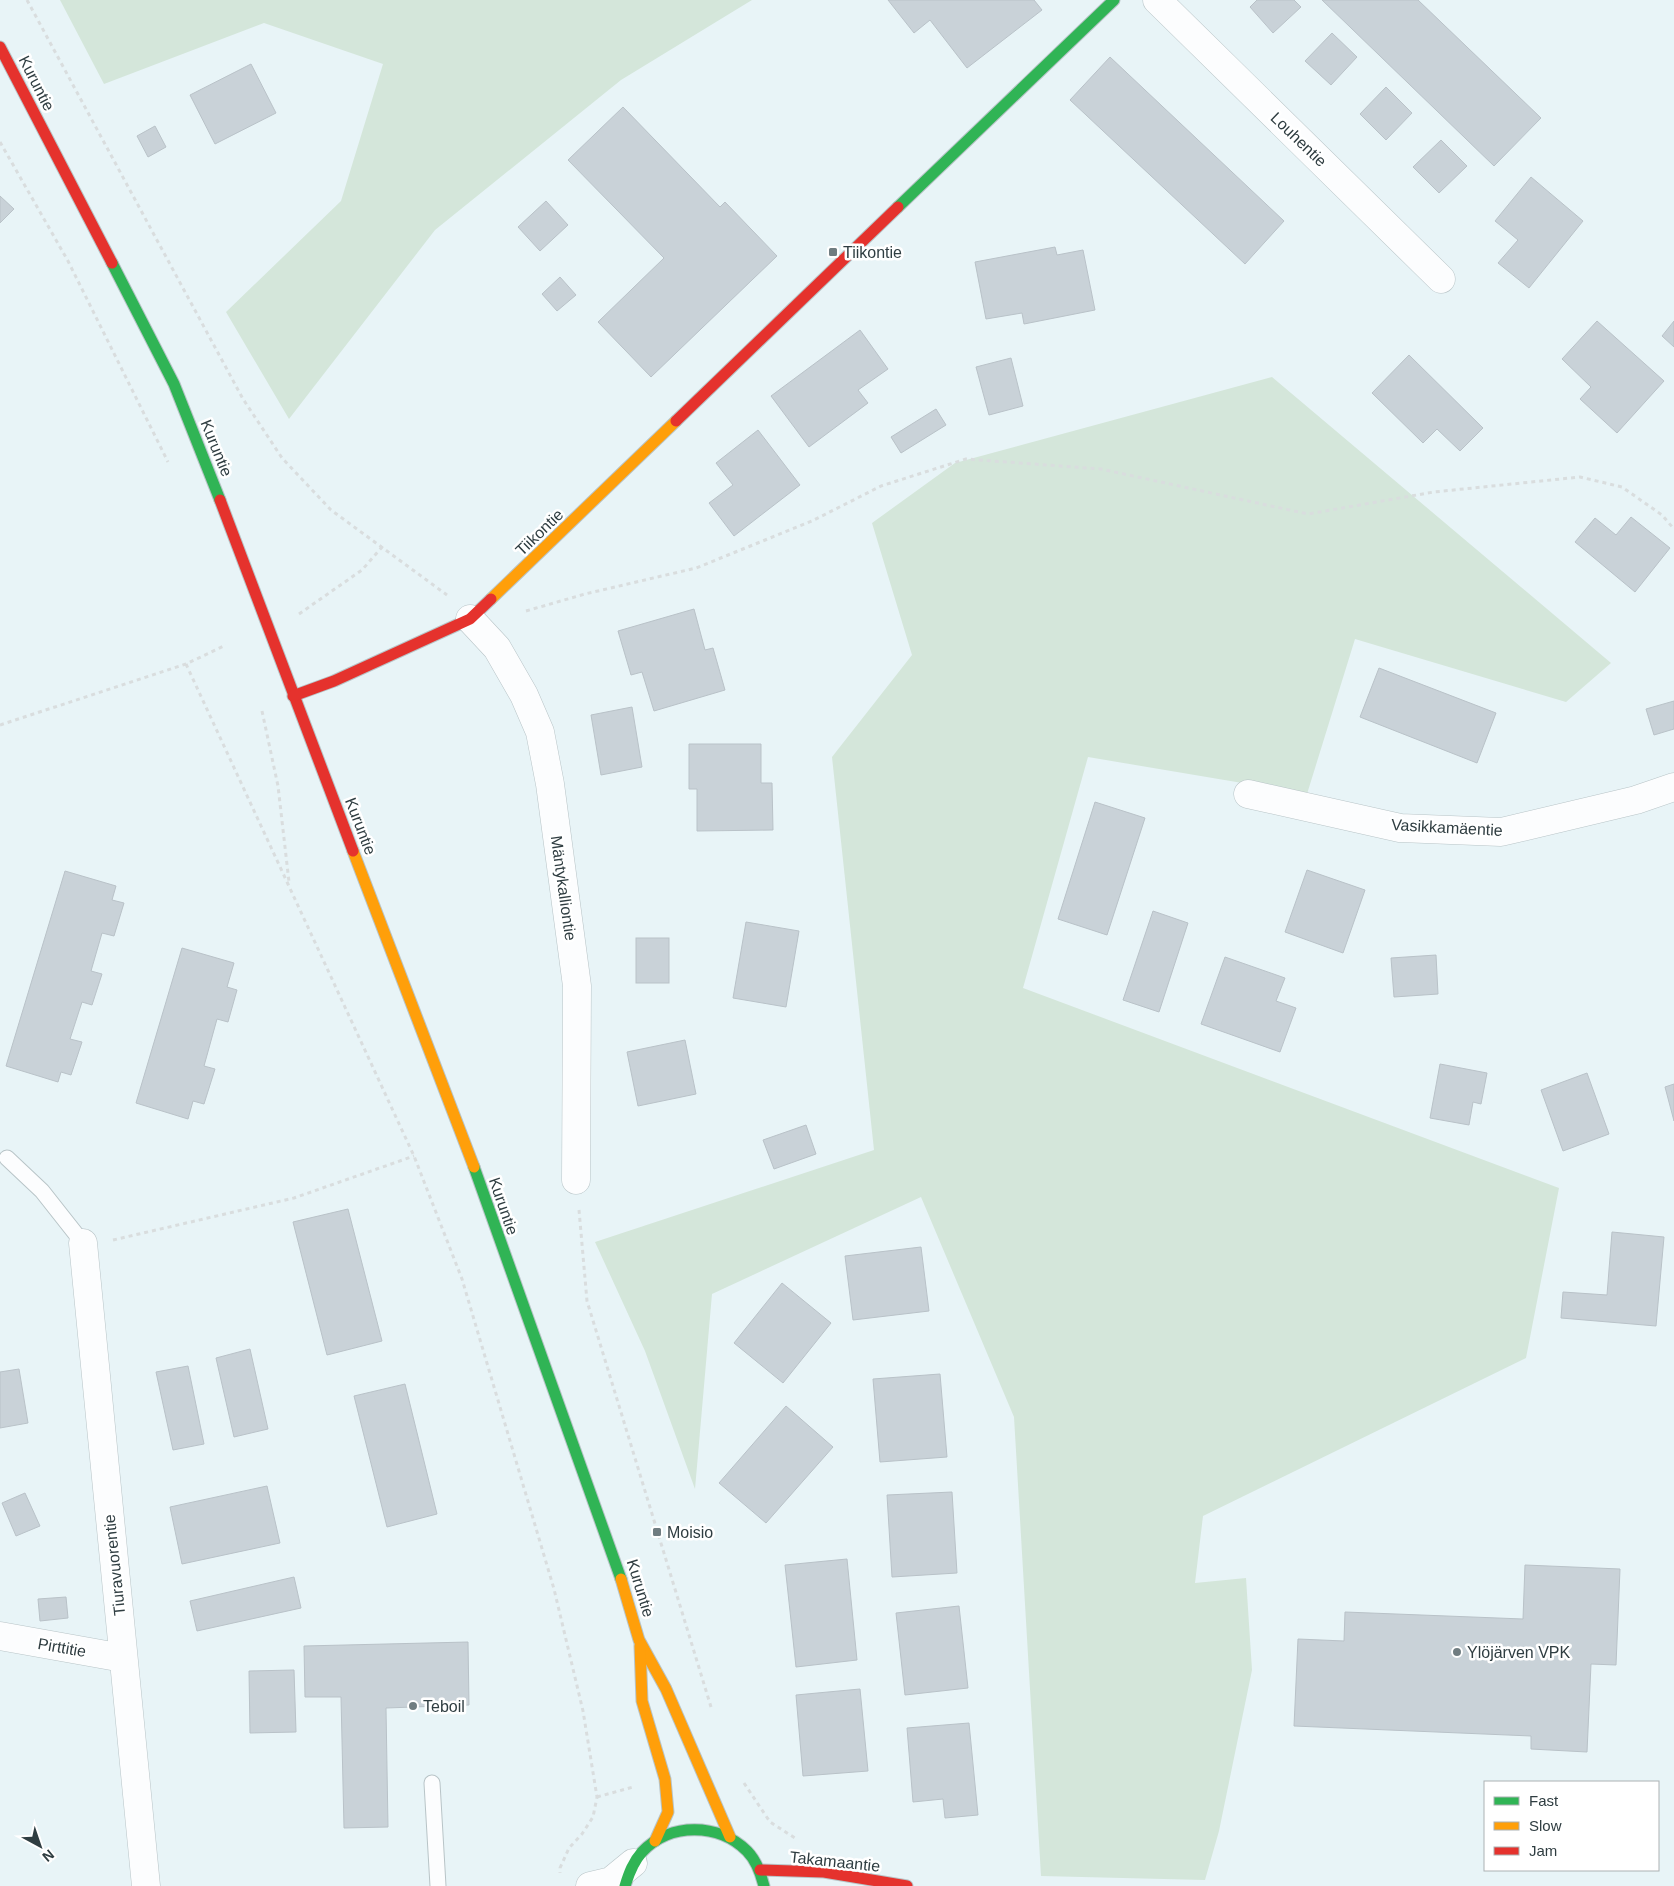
<svg xmlns="http://www.w3.org/2000/svg" width="1674" height="1886" font-family="Arial,sans-serif">
<style>
.green{fill:#d4e6da}
.building{fill:#c9d2d8;stroke:#b9c2c8}
.lines{fill:none;stroke-linecap:round;stroke-linejoin:round}
.lane-casing{stroke:#b8c4c7;stroke-width:17}
.street-casing{stroke:#b8c4c7;stroke-width:29}
.fast-casing{stroke:#b8c4c7;stroke-width:13}
.slow-casing{stroke:#b8c4c7;stroke-width:13}
.jam-casing{stroke:#b8c4c7;stroke-width:13}
.path{stroke:#d9ddde;stroke-width:3;stroke-dasharray:4 4;stroke-linecap:butt}
.lane{stroke:#fcfdfe;stroke-width:15}
.street{stroke:#fcfdfe;stroke-width:28}
.fast{stroke:#30b455;stroke-width:11}
.slow{stroke:#ff9f0a;stroke-width:11}
.jam{stroke:#e5322d;stroke-width:11}
.poi-dot{fill:#707d81;stroke:#fff;stroke-width:2}
.labels{text-anchor:middle;stroke-width:5;stroke-linejoin:round;paint-order:stroke}
.street-label{font-size:16px;fill:#2f3d41;stroke:#fff}
.poi-label{font-size:16px;fill:#2f3d41;stroke:#fff;text-anchor:start}
</style>
<rect width="100%" height="100%" fill="#e8f4f7"/>
<g class="green">
<polygon points="60,0 752,0 621,80 435,230 289,419 226,312 341,201 383,64 264,23 104,84"/>
<polygon points="1272,377 1611,663 1566,702 1355,639 1307,794 1088,757 1023,988 1559,1188 1526,1358 1203,1516 1195,1583 1246,1578 1252,1670 1219,1831 1205,1880 1041,1876 1014,1417 921,1197 712,1294 695,1489 645,1351 595,1242 874,1150 832,757 912,655 872,523 955,463"/>
</g>
<g class="building">
<polygon points="888,0 1034,0 1042,10 967,68 930,20 914,33"/>
<polygon points="1257,0 1294,0 1301,7 1273,33 1250,7"/>
<polygon points="1322,0 1418,0 1541,118 1494,166"/>
<polygon points="1332,33 1357,57 1331,85 1305,61"/>
<polygon points="1110,57 1284,221 1245,264 1070,100"/>
<polygon points="251,64 276,113 215,144 190,95"/>
<polygon points="1386,87 1412,113 1386,140 1360,114"/>
<polygon points="623,107 720,207 725,202 777,256 651,377 598,322 664,258 568,160"/>
<polygon points="155,126 166,147 148,157 137,136"/>
<polygon points="1441,140 1467,166 1439,193 1413,167"/>
<polygon points="1531,177 1583,221 1529,288 1498,263 1518,240 1495,221"/>
<polygon points="0,196 14,209 0,223"/>
<polygon points="546,201 568,225 540,251 518,227"/>
<polygon points="1055,247 1057,255 1083,250 1095,310 1024,324 1022,313 986,319 975,262"/>
<polygon points="560,277 576,295 557,311 542,294"/>
<polygon points="1597,321 1664,381 1617,433 1580,399 1591,387 1562,359"/>
<polygon points="1674,321 1674,347 1662,336"/>
<polygon points="860,330 888,369 858,390 868,403 809,447 771,396"/>
<polygon points="1409,355 1483,428 1460,451 1437,429 1423,443 1372,393"/>
<polygon points="1011,358 1023,406 989,415 976,367"/>
<polygon points="936,409 946,425 901,453 891,437"/>
<polygon points="758,430 800,485 734,536 709,503 733,485 716,463"/>
<polygon points="1631,517 1670,548 1635,592 1575,542 1595,518 1616,535"/>
<polygon points="694,609 705,650 713,648 725,690 654,711 642,672 631,675 618,631"/>
<polygon points="1379,668 1496,713 1477,763 1360,717"/>
<polygon points="1674,701 1674,729 1654,735 1646,709"/>
<polygon points="632,707 642,767 601,775 591,715"/>
<polygon points="689,744 761,744 761,783 772,783 773,830 697,831 697,789 689,789"/>
<polygon points="1095,802 1145,818 1107,935 1058,919"/>
<polygon points="1307,870 1365,890 1343,953 1285,932"/>
<polygon points="65,871 116,886 112,900 124,903 114,936 102,933 91,971 102,974 92,1005 82,1002 70,1039 82,1042 71,1075 61,1072 58,1082 6,1066"/>
<polygon points="1153,911 1188,923 1159,1012 1123,1000"/>
<polygon points="746,922 799,931 786,1007 733,998"/>
<rect x="636" y="938" width="33" height="45"/>
<polygon points="182,948 234,963 227,987 237,990 228,1022 217,1019 204,1066 215,1069 204,1104 193,1101 188,1119 136,1103"/>
<polygon points="1436,955 1438,994 1394,997 1391,958"/>
<polygon points="1225,957 1285,978 1276,1001 1296,1008 1280,1052 1201,1024"/>
<polygon points="685,1040 696,1094 638,1106 627,1052"/>
<polygon points="1440,1064 1487,1073 1481,1104 1473,1102 1469,1125 1430,1118"/>
<polygon points="1587,1073 1609,1134 1563,1151 1541,1090"/>
<polygon points="1674,1084 1674,1121 1665,1087"/>
<polygon points="806,1125 816,1154 774,1169 763,1140"/>
<polygon points="348,1209 382,1341 327,1355 293,1222"/>
<polygon points="1612,1232 1664,1237 1656,1326 1561,1318 1563,1292 1607,1295"/>
<polygon points="921,1247 929,1311 853,1320 845,1256"/>
<polygon points="782,1283 831,1323 783,1383 734,1343"/>
<polygon points="250,1349 268,1429 234,1437 216,1358"/>
<polygon points="188,1366 204,1444 173,1450 156,1372"/>
<polygon points="19,1369 28,1423 0,1428 0,1372"/>
<polygon points="940,1374 947,1457 880,1462 873,1379"/>
<polygon points="405,1384 437,1514 387,1527 354,1396"/>
<polygon points="786,1406 833,1447 766,1523 719,1483"/>
<polygon points="267,1486 280,1543 182,1564 170,1507"/>
<polygon points="952,1492 957,1573 892,1577 887,1495"/>
<polygon points="25,1493 40,1526 16,1536 2,1503"/>
<polygon points="847,1559 857,1660 796,1667 785,1565"/>
<polygon points="1525,1565 1620,1569 1616,1665 1591,1664 1587,1752 1531,1749 1531,1736 1294,1726 1298,1639 1344,1641 1345,1612 1523,1619"/>
<polygon points="294,1577 301,1608 197,1631 190,1601"/>
<polygon points="66,1597 68,1618 40,1621 38,1599"/>
<polygon points="959,1606 968,1688 905,1695 896,1613"/>
<polygon points="468,1642 469,1705 386,1708 388,1827 344,1828 341,1697 305,1697 304,1646"/>
<polygon points="294,1670 296,1732 250,1733 249,1671"/>
<polygon points="860,1689 868,1771 803,1776 796,1695"/>
<polygon points="969,1723 978,1815 945,1818 943,1799 913,1802 907,1728"/>
</g>
<g class="lines">
<defs>
<g id="lane">
<polyline points="7,1158 42,1191 83,1243"/>
<polyline points="432,1783 438,1886"/>
</g>
<g id="street">
<polyline points="1157,0 1441,279"/>
<polyline points="470,619 497,648 524,695 540,732 550,784 577,986 576,1180"/>
<polyline points="1248,794 1400,828 1501,832 1636,800 1674,787"/>
<polyline points="83,1243 146,1886"/>
<polyline points="0,1636 123,1658"/>
<polyline points="590,1886 611,1881 633,1863"/>
</g>
<g id="fast">
<polyline points="898,207 1114,0"/>
<polyline points="112,263 174,384 220,500"/>
<polyline points="474,1167 621,1579"/>
<path d="M625,1886C629,1873 633,1862 642,1852C670,1822 719,1823 747,1851C756,1860 761,1874 764,1886"/>
</g>
<g id="slow">
<polyline points="491,599 676,421"/>
<polyline points="353,851 474,1167"/>
<polyline points="621,1579 639,1640 666,1689 730,1837"/>
<polyline points="640,1646 642,1701 665,1779 668,1812 655,1841"/>
</g>
<g id="jam">
<polyline points="0,47 112,263"/>
<polyline points="676,421 898,207"/>
<polyline points="220,500 353,851"/>
<polyline points="293,696 334,681 470,619 491,599"/>
<polyline points="760,1870 824,1872 907,1886"/>
</g>
</defs>
<use href="#lane" class="lane-casing"/>
<use href="#street" class="street-casing"/>
<use href="#fast" class="fast-casing"/>
<use href="#slow" class="slow-casing"/>
<use href="#jam" class="jam-casing"/>
<g class="path">
<polyline points="27,0 243,399 282,458 331,510 447,595"/>
<polyline points="0,142 68,261 168,462"/>
<polyline points="526,611 585,594 696,568 812,521 881,486 966,459 1101,469 1308,514 1434,492 1580,477 1622,487 1662,515 1674,529"/>
<polyline points="299,614 362,570 383,546"/>
<polyline points="186,664 414,1156 462,1279 554,1589 583,1711 597,1797 593,1817 582,1834 569,1848 560,1868 560,1873"/>
<polyline points="262,711 278,786 289,882"/>
<polyline points="0,725 186,664 226,645"/>
<polyline points="579,1210 587,1301 711,1707"/>
<polyline points="113,1240 294,1198 414,1156"/>
<polyline points="744,1783 770,1822 795,1838"/>
<polyline points="597,1797 633,1787"/>
</g>
<use href="#lane" class="lane"/>
<use href="#street" class="street"/>
<use href="#fast" class="fast"/>
<use href="#slow" class="slow"/>
<use href="#jam" class="jam"/>
</g>
<g class="poi-dot">
<rect x="828" y="247" width="10" height="10" rx="2.5"/>
<rect x="652" y="1527" width="10" height="10" rx="2.5"/>
<circle cx="1457" cy="1652" r="5"/>
<circle cx="413" cy="1706" r="5"/>
</g>
<g class="labels">
<g class="street-label">
<text transform="translate(37 83) rotate(63)" y="6">Kuruntie</text>
<text transform="translate(1299 139) rotate(44)" y="6">Louhentie</text>
<text transform="translate(217 448) rotate(68)" y="6">Kuruntie</text>
<text transform="translate(539 532) rotate(-44)" y="6">Tiikontie</text>
<text transform="translate(361 826) rotate(69)" y="6">Kuruntie</text>
<text transform="translate(1447 827) rotate(3)" y="6">Vasikkamäentie</text>
<text transform="translate(564 888) rotate(82)" y="6">Mäntykalliontie</text>
<text transform="translate(504 1206) rotate(71)" y="6">Kuruntie</text>
<text transform="translate(114 1565) rotate(-96)" y="6">Tiuravuorentie</text>
<text transform="translate(641 1588) rotate(73)" y="6">Kuruntie</text>
<text transform="translate(62 1647) rotate(10)" y="6">Pirttitie</text>
<text transform="translate(835 1861) rotate(6)" y="6">Takamaantie</text>
</g>
<g class="poi-label">
<text x="843" y="258">Tiikontie</text>
<text x="667" y="1538">Moisio</text>
<text x="1467" y="1658">Ylöjärven VPK</text>
<text x="423" y="1712">Teboil</text>
</g>
</g>
<rect x="1484" y="1781" width="175" height="90" fill="#ffffff" stroke="#acb1b3"/>
<rect x="1494" y="1797" width="25" height="8" fill="#30b455" stroke="#acb1b3"/>
<text x="1529" y="1806" font-size="15" fill="#2f3d41">Fast</text>
<rect x="1494" y="1822" width="25" height="8" fill="#ff9f0a" stroke="#acb1b3"/>
<text x="1529" y="1831" font-size="15" fill="#2f3d41">Slow</text>
<rect x="1494" y="1847" width="25" height="8" fill="#e5322d" stroke="#acb1b3"/>
<text x="1529" y="1856" font-size="15" fill="#2f3d41">Jam</text>
<g transform="translate(40 1846) rotate(140)" stroke="#ffffff" stroke-width="4" paint-order="stroke">
<path d="M0-4L9 19L0 12L-9 19Z" fill="#2f3d41"/>
<text y="-8" font-size="14" font-weight="bold" text-anchor="middle" fill="#2f3d41">N</text>
</g>
</svg>
